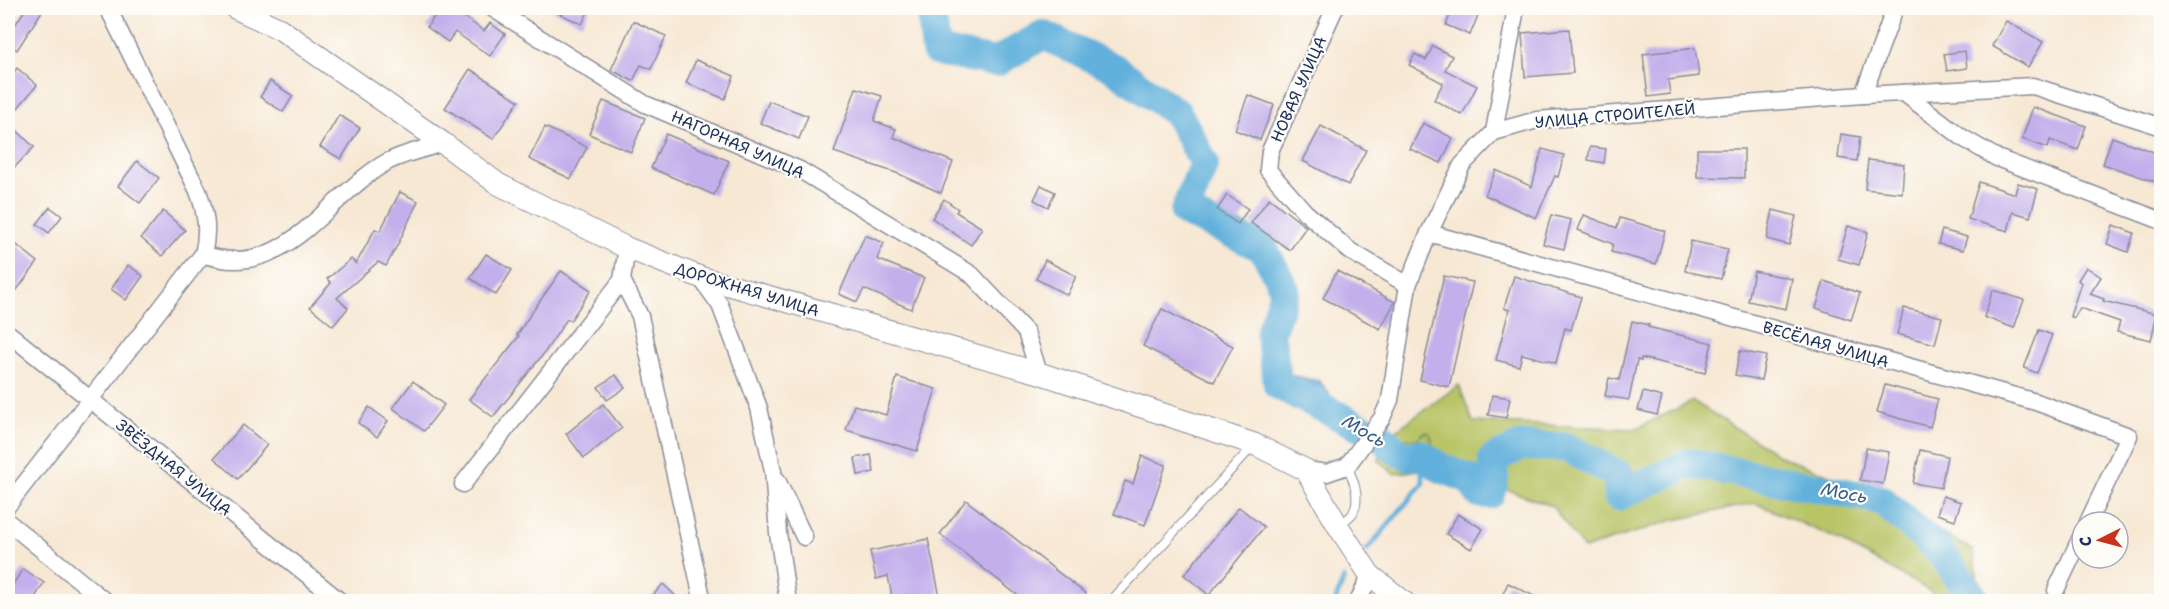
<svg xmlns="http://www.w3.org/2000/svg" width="2169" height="609" font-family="'Shantell Sans',sans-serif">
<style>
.green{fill:#b8c466;stroke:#6a7a62;stroke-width:1.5}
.wetland{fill:url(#wetland-marsh);stroke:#6a7a62;stroke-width:1.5}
.water{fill:url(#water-waves);stroke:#3e709d;stroke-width:1.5}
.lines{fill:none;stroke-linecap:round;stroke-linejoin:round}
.stream{stroke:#62b1dc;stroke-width:5}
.river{stroke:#62b1dc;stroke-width:30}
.building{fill:#c2afeb}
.service-casing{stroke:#898c99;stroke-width:10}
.minor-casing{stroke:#898c99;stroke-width:19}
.tertiary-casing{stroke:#898c99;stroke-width:23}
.service{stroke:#fff;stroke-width:8}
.minor{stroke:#fff;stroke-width:16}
.tertiary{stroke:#fff;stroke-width:21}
.labels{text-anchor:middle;stroke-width:4.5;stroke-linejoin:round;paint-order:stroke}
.street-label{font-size:16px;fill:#1b2f5e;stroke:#fdfcf7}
.water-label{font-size:18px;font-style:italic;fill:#345c8a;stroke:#fdfcf7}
</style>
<defs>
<pattern id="wetland-marsh" width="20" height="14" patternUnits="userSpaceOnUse" patternTransform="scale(1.5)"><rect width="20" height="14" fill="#b8c466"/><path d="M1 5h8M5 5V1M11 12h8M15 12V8" fill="none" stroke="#95a057"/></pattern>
<pattern id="water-waves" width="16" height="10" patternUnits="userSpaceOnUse" patternTransform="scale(1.5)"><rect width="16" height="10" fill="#62b1dc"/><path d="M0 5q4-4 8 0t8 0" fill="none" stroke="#5090b6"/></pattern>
</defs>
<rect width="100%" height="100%" fill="#fdfcf7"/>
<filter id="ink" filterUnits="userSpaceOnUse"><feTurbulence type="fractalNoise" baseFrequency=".0167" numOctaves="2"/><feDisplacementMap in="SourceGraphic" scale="12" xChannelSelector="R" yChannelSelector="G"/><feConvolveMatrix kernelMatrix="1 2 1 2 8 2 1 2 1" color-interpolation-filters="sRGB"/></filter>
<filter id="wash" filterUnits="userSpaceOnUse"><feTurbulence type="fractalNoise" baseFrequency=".008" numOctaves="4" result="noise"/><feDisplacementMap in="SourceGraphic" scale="24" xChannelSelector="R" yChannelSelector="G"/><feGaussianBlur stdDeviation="1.35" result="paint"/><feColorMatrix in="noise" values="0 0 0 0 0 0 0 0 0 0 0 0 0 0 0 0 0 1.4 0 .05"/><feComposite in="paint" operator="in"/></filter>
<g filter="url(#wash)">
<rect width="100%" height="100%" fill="#f7e8d4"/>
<polygon class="green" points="1459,385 1473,422 1635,429 1693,401 1782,457 1832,476 1973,550 1981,601 1937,601 1933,593 1837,539 1755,503 1670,521 1584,549 1552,506 1442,466 1394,474 1379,461 1384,439"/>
<path class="wetland" d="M1425,432L1429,433C1440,449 1419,470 1402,461L1399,453L1403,440L1407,438L1416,440Z"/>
<polygon class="water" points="1285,374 1319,381 1329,392 1328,399 1321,399 1311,410 1289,403 1278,391 1285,388 1283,378"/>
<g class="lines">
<g class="stream">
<polyline points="1367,550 1423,483 1420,454"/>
<polyline points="1335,602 1344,578"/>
</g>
<path class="river" d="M931,8L936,51L996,62L1043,35L1114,68L1178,114L1204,163L1185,212L1263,248L1285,290L1270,333L1278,385L1384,439C1394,450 1405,460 1420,454L1441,468L1470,479L1479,493L1490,494L1494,480L1493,459L1521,446L1566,447L1619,475L1618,496L1690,463L1881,500L1939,550L1977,602"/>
</g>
<g id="blocks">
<g class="building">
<polygon points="26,8 44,8 17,50 8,44 8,36"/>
<polygon points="440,8 451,8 484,31 490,23 505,34 490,56 455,32 448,42 427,27"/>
<polygon points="547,8 590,8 582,24"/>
<polygon points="1453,8 1481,8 1470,35 1446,25"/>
<polygon points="633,21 666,36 651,69 641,65 633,81 611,70"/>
<polygon points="2006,21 2043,42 2028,67 1992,46"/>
<polygon points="1569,29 1573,73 1525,77 1522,33"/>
<polygon points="1433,46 1452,56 1445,70 1477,86 1462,115 1434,100 1443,83 1409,65 1415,54 1426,60"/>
<polygon points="1695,48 1699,76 1668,80 1670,94 1648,97 1643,54"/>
<polygon points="1965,51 1967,68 1947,71 1944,54"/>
<polygon points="696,60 734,76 725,99 686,83"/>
<polygon points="17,68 37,85 17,109 8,101 8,80"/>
<polygon points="470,69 519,101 493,139 445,108"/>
<polygon points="270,81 293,96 283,112 260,97"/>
<polygon points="856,88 882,96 874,121 896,129 893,137 953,162 941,193 899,174 834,152"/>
<polygon points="1248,95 1274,105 1260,140 1235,130"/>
<polygon points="603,101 645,118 631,152 589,134"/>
<polygon points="769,101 808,116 799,139 760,123"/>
<polygon points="2033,107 2086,126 2078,150 2050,140 2048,148 2022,139"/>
<polygon points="339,115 360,128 341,159 320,147"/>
<polygon points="8,122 34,147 15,167 8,160"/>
<polygon points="1423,123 1453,138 1441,163 1410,149"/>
<polygon points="1321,126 1366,150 1348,185 1303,161"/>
<polygon points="545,127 587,147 571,179 529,159"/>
<polygon points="666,134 729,161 714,195 651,168"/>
<polygon points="1841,134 1860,137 1857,161 1838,158"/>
<polygon points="2112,137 2162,155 2162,184 2103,164"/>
<polygon points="1590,147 1606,149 1604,163 1588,160"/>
<polygon points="1542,149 1564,155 1558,177 1555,176 1536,218 1485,195 1496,170 1532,187"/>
<polygon points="1697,149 1744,149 1744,178 1697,177"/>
<polygon points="1868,160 1904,164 1902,193 1865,189"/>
<polygon points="137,161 159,178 140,203 118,186"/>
<polygon points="1979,182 2015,194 2018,183 2038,189 2030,217 2013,212 2008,231 1968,219"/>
<polygon points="1041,185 1055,192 1048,207 1034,200"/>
<polygon points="400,192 418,201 399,242 386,266 378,262 337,298 348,308 333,326 310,307 331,283 327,279 351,259 356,264 375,229 380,231"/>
<polygon points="1227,195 1248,209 1238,224 1217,210"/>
<polygon points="1269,198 1306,227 1290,250 1251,223"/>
<polygon points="944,199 958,209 956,212 982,228 971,245 932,218"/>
<polygon points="50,207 62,216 49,233 37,224"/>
<polygon points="1773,210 1796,216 1789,245 1767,239"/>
<polygon points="163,211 185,230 162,256 141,238"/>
<polygon points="1551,215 1571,220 1564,249 1543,244"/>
<polygon points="1584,215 1617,228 1620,218 1665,231 1656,264 1611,252 1613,244 1578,230"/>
<polygon points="2113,225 2134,233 2128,252 2107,244"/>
<polygon points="1848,226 1868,232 1859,265 1838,259"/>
<polygon points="1942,230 1967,237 1963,250 1938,244"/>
<polygon points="865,235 884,243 877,259 924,278 911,309 864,289 857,302 839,294"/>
<polygon points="8,238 38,262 16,291 8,285"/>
<polygon points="1691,241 1728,249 1721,279 1685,271"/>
<polygon points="486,254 512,270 496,295 470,278"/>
<polygon points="1045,260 1076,276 1067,295 1036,279"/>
<polygon points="128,265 143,276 126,300 111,289"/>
<polygon points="2086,267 2101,277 2090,294 2104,299 2103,301 2157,314 2151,340 2117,332 2120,322 2080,308 2074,318 2070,316 2081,283 2078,280"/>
<polygon points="561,271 591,290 570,321 567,319 545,352 493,417 469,399 519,336 517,335 530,315"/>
<polygon points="1337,271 1395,302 1380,329 1323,298"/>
<polygon points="1754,271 1792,279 1786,309 1748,301"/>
<polygon points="1444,276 1473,282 1449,387 1420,380"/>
<polygon points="1514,276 1581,297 1571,330 1565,328 1556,363 1522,354 1519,366 1496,360 1509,310 1504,308"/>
<polygon points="1824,281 1860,293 1851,320 1816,308"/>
<polygon points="1993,290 2024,300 2014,328 1984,317"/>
<polygon points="1904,308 1942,317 1935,344 1897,334"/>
<polygon points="1162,309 1233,346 1214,382 1143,346"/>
<polygon points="1632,321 1649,325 1648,327 1712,343 1705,373 1641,358 1641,361 1637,360 1629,400 1605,396 1609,378 1619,380"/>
<polygon points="2039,330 2052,335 2037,373 2024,368"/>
<polygon points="1740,351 1766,356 1761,380 1735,375"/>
<polygon points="616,375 625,388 607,400 598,387"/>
<polygon points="897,377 936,389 917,451 846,430 854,405 886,415"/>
<polygon points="413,381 444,405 424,431 393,408"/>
<polygon points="1885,385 1938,399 1930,427 1877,412"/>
<polygon points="1643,392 1662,397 1657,415 1638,410"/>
<polygon points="1492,395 1510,398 1506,418 1488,415"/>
<polygon points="603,404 622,428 584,458 566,434"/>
<polygon points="369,407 388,421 377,437 358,423"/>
<polygon points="243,425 267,445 238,479 214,458"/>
<polygon points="1866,448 1889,452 1883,484 1860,480"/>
<polygon points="1920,450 1947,456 1941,488 1913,483"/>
<polygon points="871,455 874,472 858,475 855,458"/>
<polygon points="1142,456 1166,465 1145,525 1114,514 1125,481 1133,484"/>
<polygon points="1943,496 1961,502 1955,520 1937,514"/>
<polygon points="966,500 1086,594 1080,602 1026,602 940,534"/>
<polygon points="1239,507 1264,527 1209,595 1184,575"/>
<polygon points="1458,514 1483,529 1471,549 1446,534"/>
<polygon points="928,539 941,602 893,602 888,576 876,579 870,551"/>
<polygon points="23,569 44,583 32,602 8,602 8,592"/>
<polygon points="1508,583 1546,602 1499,602"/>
<polygon points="663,584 682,602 647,602"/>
</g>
</g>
</g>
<g filter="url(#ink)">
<use href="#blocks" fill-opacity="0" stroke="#898c99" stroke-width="1.5"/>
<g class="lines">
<defs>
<g id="service">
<path d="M1338,526C1342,522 1350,518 1353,513C1361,498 1354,480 1347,466"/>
<polyline points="1110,602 1254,445"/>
</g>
<g id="minor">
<polyline points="492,8 645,104 800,170 971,274 1026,332 1039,373"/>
<polyline points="1335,8 1270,151 1268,170 1305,212 1350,251 1408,285"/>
<polyline points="1904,93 1963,138 1997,158 2162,221"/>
<polyline points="1863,95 1895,8"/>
<polyline points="1494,132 1516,8"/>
<polyline points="1429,233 2036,402 2129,436 2088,522"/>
<path d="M203,254C284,284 326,196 387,162C404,153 425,149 443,143"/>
<polyline points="700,277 720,305 759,408 773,471 778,533 788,602"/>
<polyline points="622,280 640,316 703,602"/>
<polyline points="8,333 341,602"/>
<polyline points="1306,470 1327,473 1347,466 1382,418 1390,400 1408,285 1429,233 1462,165 1494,132 1537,120 1863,95 2033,86 2162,127"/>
<polyline points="777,480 804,537"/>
<polyline points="463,484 622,280 627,248"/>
<path d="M8,505L203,254C209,231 206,213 198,191L108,8"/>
<polyline points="8,522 106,602"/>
<polyline points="2056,590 2082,535"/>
<polyline points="1358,602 1370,575"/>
</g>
<polyline id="tertiary" points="235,8 280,29 443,143 498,184 627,248 700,277 1039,373 1254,444 1306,470 1338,526 1370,575 1404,602"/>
</defs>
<use href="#service" class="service-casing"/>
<use href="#minor" class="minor-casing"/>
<use href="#tertiary" class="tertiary-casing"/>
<use href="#service" class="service"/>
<use href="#minor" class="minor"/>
<use href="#tertiary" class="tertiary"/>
</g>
</g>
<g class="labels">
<g class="street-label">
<text transform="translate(1298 89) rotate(-66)" y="6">НОВАЯ УЛИЦА</text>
<text transform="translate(1615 115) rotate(-5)" y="6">УЛИЦА СТРОИТЕЛЕЙ</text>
<text transform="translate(738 144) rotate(24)" y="6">НАГОРНАЯ УЛИЦА</text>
<text transform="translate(747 289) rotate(17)" y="6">ДОРОЖНАЯ УЛИЦА</text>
<text transform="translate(1826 344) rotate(16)" y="6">ВЕСЁЛАЯ УЛИЦА</text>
<text transform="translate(174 467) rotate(39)" y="6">ЗВЁЗДНАЯ УЛИЦА</text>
</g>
<g class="water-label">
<text transform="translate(1364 431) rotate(30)" y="6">Мось</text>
<text transform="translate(1844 493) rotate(11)" y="6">Мось</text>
</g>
</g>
<rect width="2169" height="609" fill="none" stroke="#fdfcf7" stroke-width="30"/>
<g transform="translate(2100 540) rotate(264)"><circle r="28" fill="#fdfcf7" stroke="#a3aaba" stroke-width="1.5"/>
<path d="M0-4.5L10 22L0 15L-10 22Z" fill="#c8321e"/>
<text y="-9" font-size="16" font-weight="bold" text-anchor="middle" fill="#1b2f5e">С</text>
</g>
</svg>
